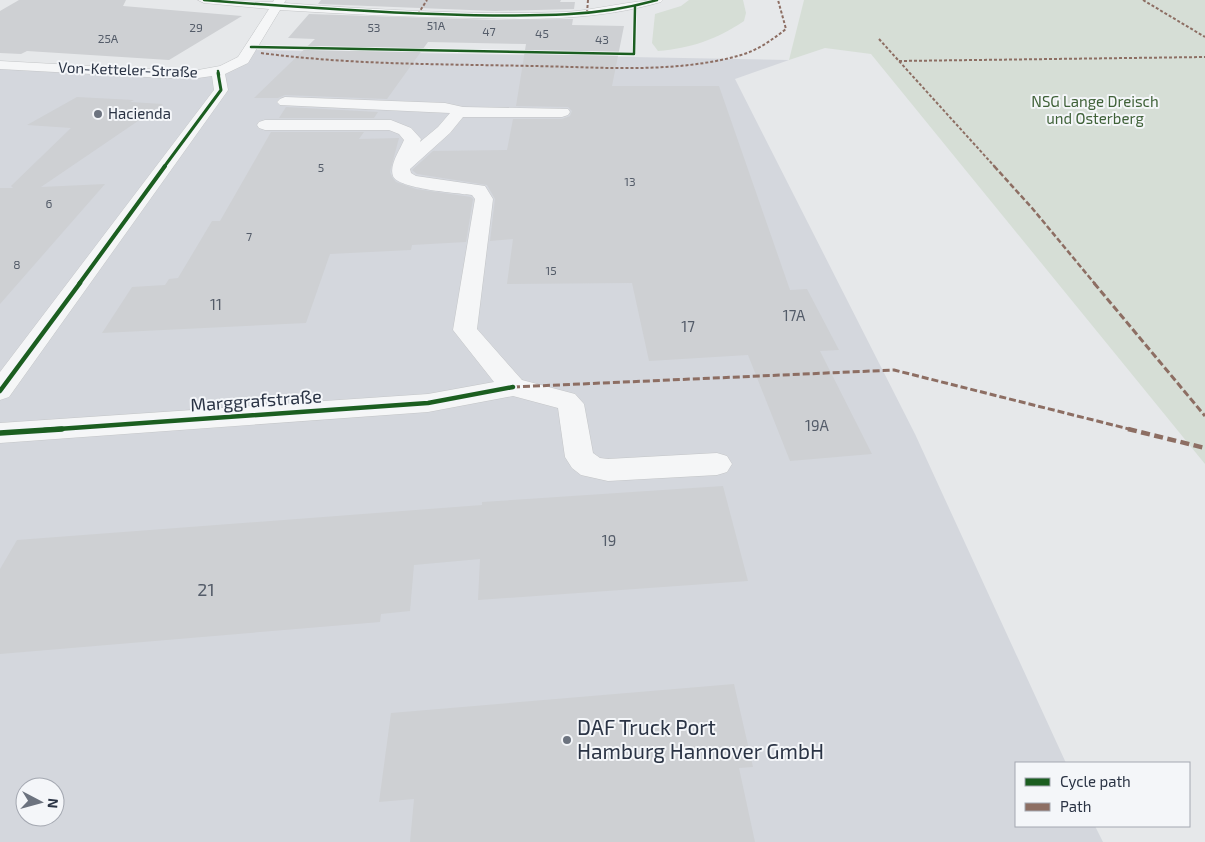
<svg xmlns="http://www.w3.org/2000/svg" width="1205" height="842" font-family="'Exo 2',sans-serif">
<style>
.built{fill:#d4d7dd;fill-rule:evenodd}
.green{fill:#d6ded6}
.building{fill:#ced0d3}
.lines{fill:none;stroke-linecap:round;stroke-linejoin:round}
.minor-casing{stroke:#c4c6c8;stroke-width:1}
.minor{fill:#f5f6f7;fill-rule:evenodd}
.quiet-far3{stroke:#8d6e63;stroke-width:2;stroke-dasharray:3 2;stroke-linecap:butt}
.quiet-far2{stroke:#8d6e63;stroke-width:2.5;stroke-dasharray:5.5 2.5;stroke-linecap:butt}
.quiet-far1{stroke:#8d6e63;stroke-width:3;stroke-dasharray:7 3;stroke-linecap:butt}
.quiet{stroke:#8d6e63;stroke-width:4.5;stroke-dasharray:9 4.5;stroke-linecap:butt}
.cycleway-far4-casing{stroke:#f4f6f9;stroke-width:4}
.cycleway-far3-casing{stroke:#f4f6f9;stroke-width:5}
.cycleway-far2-casing{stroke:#f4f6f9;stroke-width:6}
.cycleway-far1-casing{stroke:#f4f6f9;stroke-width:8}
.cycleway-casing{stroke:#f4f6f9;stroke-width:9}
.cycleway-far4{stroke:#1b5e20;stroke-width:2.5}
.cycleway-far3{stroke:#1b5e20;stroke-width:3}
.cycleway-far2{stroke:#1b5e20;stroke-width:4}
.cycleway-far1{stroke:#1b5e20;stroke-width:4.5}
.cycleway{stroke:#1b5e20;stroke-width:5.5}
.poi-dot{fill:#6c737f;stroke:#f4f6f9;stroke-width:2}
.labels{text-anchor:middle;stroke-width:4;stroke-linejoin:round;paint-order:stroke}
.far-number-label{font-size:12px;fill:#545c69}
.far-street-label{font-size:15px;fill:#2b3445;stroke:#f4f6f9}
.far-park-label{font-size:15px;fill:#3f6138;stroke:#f4f6f9}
.far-poi-label{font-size:15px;fill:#2b3445;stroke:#f4f6f9;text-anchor:start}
.number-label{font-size:15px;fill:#545c69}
.street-label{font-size:18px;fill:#2b3445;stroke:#f4f6f9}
.near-number-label{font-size:18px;fill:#545c69}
.near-poi-label{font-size:21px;fill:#2b3445;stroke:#f4f6f9;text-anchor:start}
</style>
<rect width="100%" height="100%" fill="#e6e8ea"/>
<path class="built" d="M254,50L789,60L735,79L915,434L1066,763H1016V826H1095L1103,842H0V67L226,71ZM25,787H55V817H25Z"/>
<g class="green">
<path d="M689,0H743L746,13L744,21C716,40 691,48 658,51L652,43L655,14L681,6Z"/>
<polygon points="804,0 1205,0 1205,464 871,54 825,48 789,60"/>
</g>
<g class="building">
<polygon points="19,0 126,0 123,6 242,16 169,60 27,51 21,54 0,53 0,11"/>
<polygon points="321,0 561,0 560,2 575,2 574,9 495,11 318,4"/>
<polygon points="309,14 497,20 573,19 572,25 624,26 612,86 719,86 790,290 807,289 839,350 820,351 872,454 790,461 748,355 649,361 632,283 507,284 513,239 490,241 495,199 487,185 417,174 412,170 433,151 507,150 513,119 562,119 570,116 572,111 568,107 516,106 526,44 428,42 387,99 285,95 278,98 254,98 315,39 288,38"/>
<polygon points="77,97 134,100 130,102 163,104 41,187 105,184 0,304 0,188 13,188 11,186 71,128 27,125"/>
<polygon points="286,107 378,112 374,118 279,118"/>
<polygon points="271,132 364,132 359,139 399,138 390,172 392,177 396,182 416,189 471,197 473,199 466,242 412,245 411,250 330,254 306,323 102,333 132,287 165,285 169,279 178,278 212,221 220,221"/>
<polygon points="723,486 748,581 478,600 480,559 414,565 410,611 381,614 380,622 0,654 0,569 17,540 482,505 482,502"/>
<polygon points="734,684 753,767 739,768 755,842 410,842 414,799 379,802 391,713"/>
</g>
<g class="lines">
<defs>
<g id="minor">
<path d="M198,0L273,2L274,0H286L284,3C377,10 471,15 565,12C598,10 630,0 663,0L661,2C599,20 537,20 473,18C409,17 344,14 280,10L248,63L225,74L228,90L226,93L9,397L0,400V372L214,90L212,76L198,78H165L0,69V61L165,70H198L220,66L238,57L269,9L204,3Z"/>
<path d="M285,97L445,103L463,107L568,109L570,112L568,115L562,117H463L450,133L410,169L411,173L416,176L485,186L493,199L477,329L522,380L575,394L584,404L593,453L600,458L608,459L717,453L727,456L732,464L727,472L717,475L608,481L581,475L572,468L565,457L558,408L513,396L428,412L0,443V423L428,394L494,382L453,330L475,199L472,195C458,193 398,189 393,176C389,165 400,150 404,140L399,134L389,130H265L259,128L257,125L259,122L265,120H391L411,128L421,139L420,142L438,127L450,113L280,105L277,102L280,99Z"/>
</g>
</defs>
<use href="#minor" class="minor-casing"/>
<use href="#minor" class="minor"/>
<g class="quiet-far3">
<polyline points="1143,0 1205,37"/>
<polyline points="587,13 588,0"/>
<polyline points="418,14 427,0"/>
<polyline points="879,39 995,167"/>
<path d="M261,53C352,65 442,64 533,66C599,67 676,74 741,55C758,50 772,40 786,29L778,0"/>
<polyline points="899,61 1205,57"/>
</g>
<polyline class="quiet-far2" points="994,166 1032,208 1095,284"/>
<g class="quiet-far1">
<polyline points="1094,283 1205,416"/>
<polyline points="513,387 894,370 1133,430"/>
</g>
<polyline class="quiet" points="1128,429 1205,448"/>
<defs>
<g id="cycleway-far4">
<path d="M204,0C291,7 378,13 465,15C530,16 594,18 657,0"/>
<polyline points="251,47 634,54 635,7"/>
<polyline points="218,71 219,75"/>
</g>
<polyline id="cycleway-far3" points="164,167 221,90 218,73"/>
<polyline id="cycleway-far2" points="79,284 165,166"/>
<g id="cycleway-far1">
<polyline points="0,391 80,283"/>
<polyline points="44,430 428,403 513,387"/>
</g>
<polyline id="cycleway" points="0,433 62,429"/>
</defs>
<use href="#cycleway-far4" class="cycleway-far4-casing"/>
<use href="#cycleway-far3" class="cycleway-far3-casing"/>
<use href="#cycleway-far2" class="cycleway-far2-casing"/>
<use href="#cycleway-far1" class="cycleway-far1-casing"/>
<use href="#cycleway" class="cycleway-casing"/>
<use href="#cycleway-far4" class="cycleway-far4"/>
<use href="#cycleway-far3" class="cycleway-far3"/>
<use href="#cycleway-far2" class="cycleway-far2"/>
<use href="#cycleway-far1" class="cycleway-far1"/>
<use href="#cycleway" class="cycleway"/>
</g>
<g class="poi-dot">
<circle cx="98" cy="114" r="5"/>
<circle cx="567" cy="740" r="5"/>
</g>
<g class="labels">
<g class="far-number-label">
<text x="436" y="30">51A</text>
<text x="196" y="32">29</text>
<text x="374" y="32">53</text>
<text x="489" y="36">47</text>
<text x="542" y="38">45</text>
<text x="108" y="43">25A</text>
<text x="602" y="44">43</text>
<text x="321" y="172">5</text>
<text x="630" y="186">13</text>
<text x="49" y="208">6</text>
<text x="249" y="241">7</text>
<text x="17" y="269">8</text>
<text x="551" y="275">15</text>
</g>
<g class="far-street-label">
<text transform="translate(128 70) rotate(2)" y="5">Von-Ketteler-Straße</text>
</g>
<g class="far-park-label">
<text x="1095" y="107">NSG Lange Dreisch<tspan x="1095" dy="17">und Osterberg</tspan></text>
</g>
<g class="far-poi-label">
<text x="108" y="119">Hacienda</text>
</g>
<g class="number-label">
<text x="216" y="310">11</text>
<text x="794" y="321">17A</text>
<text x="688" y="332">17</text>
<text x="817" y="431">19A</text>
<text x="609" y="546">19</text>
</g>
<g class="street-label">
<text transform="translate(256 401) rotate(-4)" y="6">Marggrafstraße</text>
</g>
<g class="near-number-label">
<text x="206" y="596">21</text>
</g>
<g class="near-poi-label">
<text x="577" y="735">DAF Truck Port<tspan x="577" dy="24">Hamburg Hannover GmbH</tspan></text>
</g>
</g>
<rect x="1015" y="762" width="175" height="65" fill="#f4f6f9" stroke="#a4a8b1"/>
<rect x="1025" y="778" width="25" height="8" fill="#1b5e20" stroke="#a4a8b1"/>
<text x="1060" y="787" font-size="15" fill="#2b3445">Cycle path</text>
<rect x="1025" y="803" width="25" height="8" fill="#8d6e63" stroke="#a4a8b1"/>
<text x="1060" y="812" font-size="15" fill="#2b3445">Path</text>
<g transform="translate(40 802) rotate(96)"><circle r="24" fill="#f4f6f9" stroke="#a4a8b1"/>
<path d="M0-4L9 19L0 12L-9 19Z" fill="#6c737f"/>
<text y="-8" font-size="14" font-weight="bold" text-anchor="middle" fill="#2b3445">N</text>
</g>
</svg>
